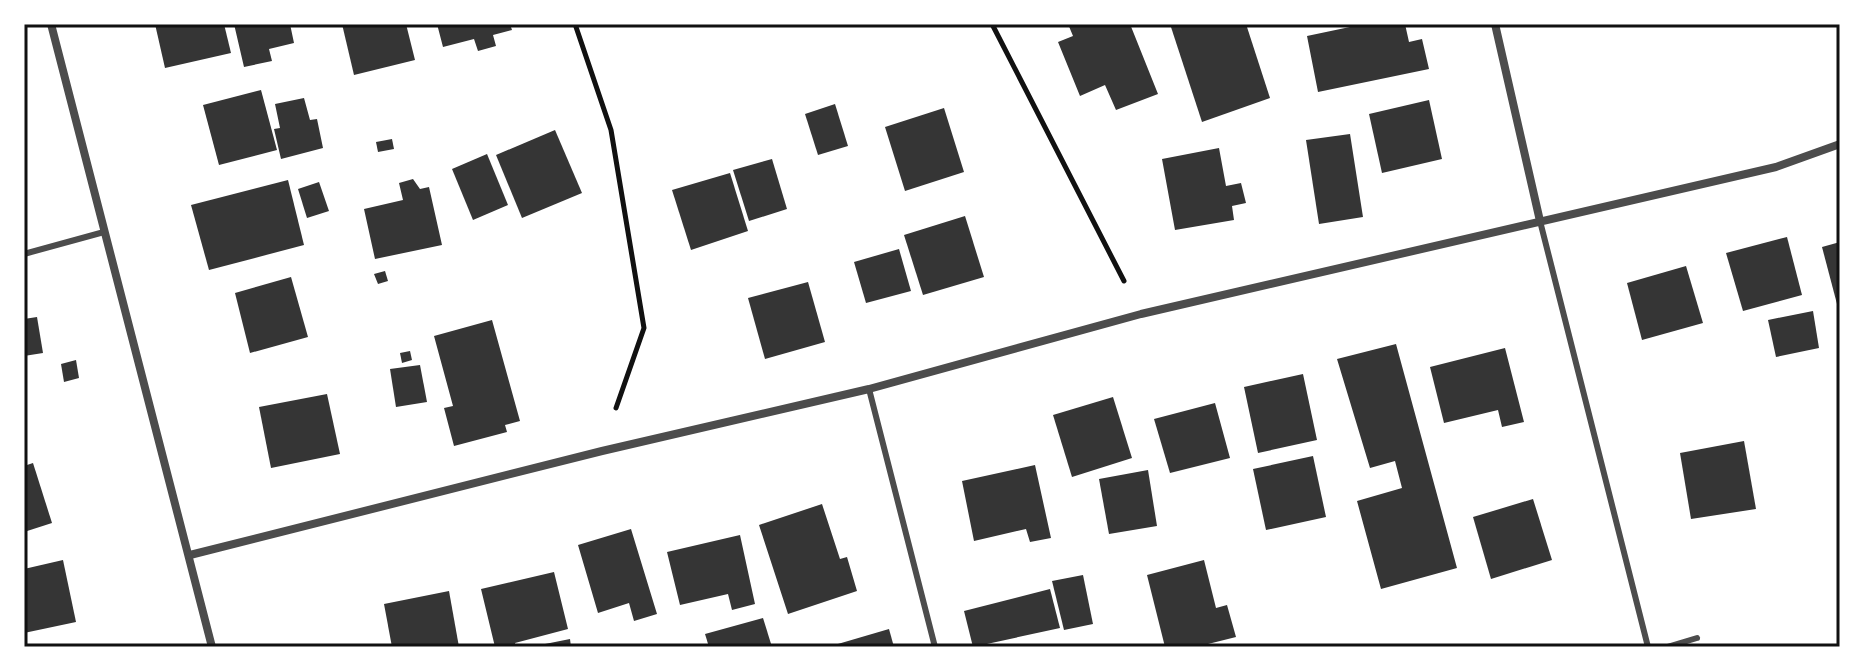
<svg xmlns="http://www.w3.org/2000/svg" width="1864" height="671" font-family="'Fira Sans Condensed',sans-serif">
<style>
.building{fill:#353535}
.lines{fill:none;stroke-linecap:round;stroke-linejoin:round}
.path{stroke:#111;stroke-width:5}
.service{stroke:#4c4c4c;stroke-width:6}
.minor{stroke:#4c4c4c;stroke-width:8}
.neatline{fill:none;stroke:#111;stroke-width:3}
</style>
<rect width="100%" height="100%" fill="#fff"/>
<g class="building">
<polygon points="155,24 224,24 231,53 165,68"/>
<polygon points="234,24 290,24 294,43 269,49 272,61 244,67"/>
<polygon points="342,24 406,24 415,60 354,75"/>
<polygon points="437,24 510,24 512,30 493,35 496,46 478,51 474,39 443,47"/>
<polygon points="1068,24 1130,24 1158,94 1116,110 1105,85 1080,96 1058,42 1073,36"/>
<polygon points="1170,24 1246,24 1270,98 1202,122"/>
<polygon points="1364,24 1405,24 1409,42 1422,39 1429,69 1318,92 1307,36"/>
<polygon points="261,90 277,150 219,165 203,105"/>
<polygon points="304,98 310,120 317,119 323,148 281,159 274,129 280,128 275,104"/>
<polygon points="1429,100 1442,159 1382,173 1369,114"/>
<polygon points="835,104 848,146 818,155 805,114"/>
<polygon points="944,108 964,172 905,191 885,127"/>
<polygon points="555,130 582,193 522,218 496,155"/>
<polygon points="1350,134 1363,217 1319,224 1306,140"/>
<polygon points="392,139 394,149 378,152 376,142"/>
<polygon points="1219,148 1226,186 1241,183 1246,203 1232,206 1234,220 1175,230 1162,159"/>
<polygon points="487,154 508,205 473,220 452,169"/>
<polygon points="772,159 787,209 749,221 733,170"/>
<polygon points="730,173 748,231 691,250 672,190"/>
<polygon points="413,179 420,189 429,187 442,245 375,259 364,209 403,200 399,183"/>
<polygon points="288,180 304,245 209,270 191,205"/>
<polygon points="319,182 329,211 307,218 298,189"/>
<polygon points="965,216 984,277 923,295 904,235"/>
<polygon points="1787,237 1802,295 1743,311 1726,253"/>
<polygon points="1840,242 1840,303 1837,304 1822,247"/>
<polygon points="899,249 911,291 866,303 854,262"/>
<polygon points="1686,266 1703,323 1642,340 1627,283"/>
<polygon points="385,271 388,281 378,284 374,274"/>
<polygon points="291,277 308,337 250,353 235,293"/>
<polygon points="808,282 825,342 765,359 748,298"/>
<polygon points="1813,311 1819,348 1776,357 1768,320"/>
<polygon points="37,317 43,353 24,356 24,319"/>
<polygon points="492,320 520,421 505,425 507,432 454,446 444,408 453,406 434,336"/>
<polygon points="1396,344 1457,568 1381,589 1357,501 1402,488 1395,461 1370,468 1337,359"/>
<polygon points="1505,348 1524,422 1502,427 1498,410 1444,423 1430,367"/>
<polygon points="410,351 412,360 402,363 400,353"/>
<polygon points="76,360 79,378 64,382 61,364"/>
<polygon points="420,365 427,402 396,407 390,369"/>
<polygon points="1303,374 1317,440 1258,453 1244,387"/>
<polygon points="327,394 340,454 271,468 259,407"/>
<polygon points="1113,397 1132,458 1072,477 1053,415"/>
<polygon points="1215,403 1230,458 1170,473 1154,419"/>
<polygon points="1744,441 1756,509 1691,519 1680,453"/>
<polygon points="1313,456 1326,517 1266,530 1253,469"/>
<polygon points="33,463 52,523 24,532 24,466"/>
<polygon points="1035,465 1051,538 1030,542 1026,529 974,541 962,481"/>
<polygon points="1148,470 1157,526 1109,534 1099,479"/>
<polygon points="1533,499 1552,560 1491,579 1473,517"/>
<polygon points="822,504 840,559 847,557 857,591 788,614 759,525"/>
<polygon points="631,529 657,614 634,621 629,603 598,613 578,545"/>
<polygon points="740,535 755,604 732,610 728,594 680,605 667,552"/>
<polygon points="63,560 76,622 24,633 24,569"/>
<polygon points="1204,560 1216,608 1227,605 1236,637 1196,647 1165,647 1147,575"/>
<polygon points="554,572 568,629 515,643 516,647 495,647 481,589"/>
<polygon points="1083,575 1093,624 1064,630 1052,581"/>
<polygon points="1050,589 1060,628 973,647 964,611"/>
<polygon points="449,591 459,647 392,647 384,604"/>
<polygon points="763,618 772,647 709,647 705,634"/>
<polygon points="889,629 894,647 831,647 831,646"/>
<polygon points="570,639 571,647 535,647 535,646"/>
</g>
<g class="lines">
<g class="path">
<polyline points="575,24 611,130 644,328 616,408"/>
<polyline points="992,24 1124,281"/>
</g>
<g class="service">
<polyline points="1540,221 1648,647"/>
<polyline points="24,254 104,232"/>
<polyline points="869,389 935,647"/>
<polyline points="1667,647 1697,638"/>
</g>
<g class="minor">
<polyline points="51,24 212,647"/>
<polyline points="1495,24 1540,221"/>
<polyline points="190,555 602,451 869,389 1141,314 1776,167 1840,144"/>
</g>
</g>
<rect width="1864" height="671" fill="none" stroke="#ffffff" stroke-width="52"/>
<rect x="26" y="26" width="1812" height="619" class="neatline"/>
</svg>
